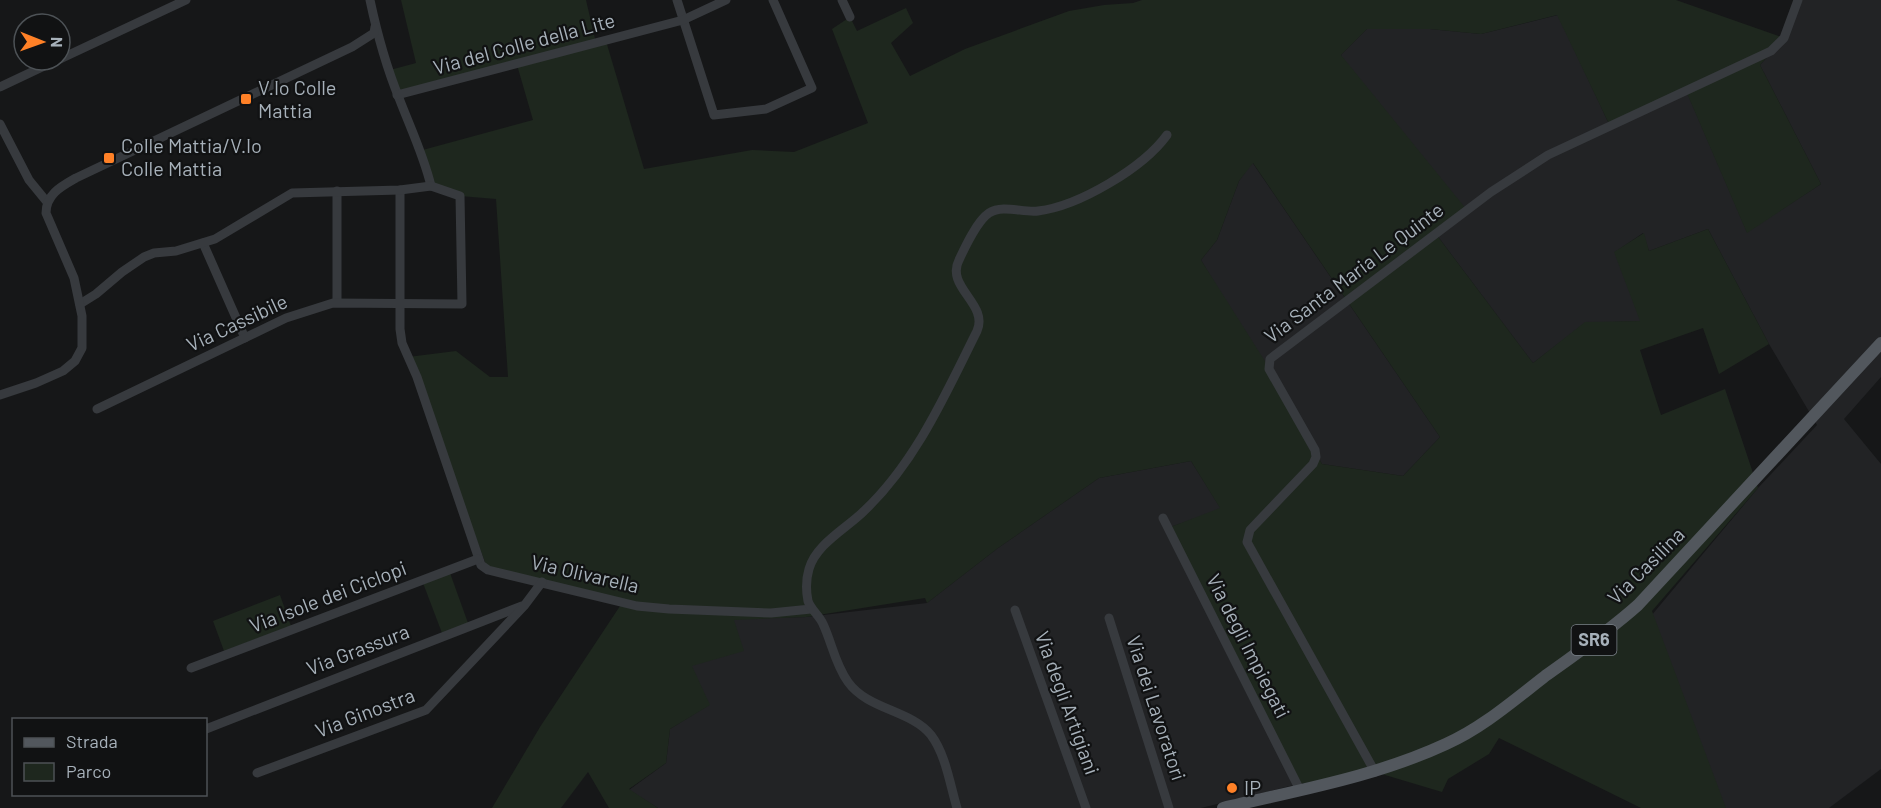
<svg xmlns="http://www.w3.org/2000/svg" width="1881" height="808" font-family="Barlow,sans-serif">
<style>
.built{fill:#222325}
.green{fill:#1e271e;fill-rule:evenodd}
.lines{fill:none;stroke-linecap:round;stroke-linejoin:round}
.minor{stroke:#373a3e;stroke-width:9}
.major{stroke:#52575d;stroke-width:12}
.poi-dot{fill:#ff8127;stroke:#111213;stroke-width:2}
.labels{text-anchor:middle;stroke-width:4.5;stroke-linejoin:round;paint-order:stroke}
.shield{fill:#111213;stroke:#7a8188;stroke-width:1.5}
.shield-label{font-size:18px;font-weight:bold;fill:#a7b1ba}
.street-label{font-size:20px;fill:#a7b1ba;stroke:#111213}
.poi-label{font-size:20px;fill:#a7b1ba;stroke:#111213;text-anchor:start}
</style>
<rect width="100%" height="100%" fill="#161718"/>
<g class="built">
<polygon points="1798,0 1881,0 1881,377 1844,419 1881,464 1881,769 1829,808 1724,808 1646,622 1758,488 1817,425 1769,344 1708,229 1649,251 1643,233 1615,252 1641,321 1585,323 1533,363 1436,234 1341,55 1367,29 1430,29 1481,34 1558,15 1610,126 1686,90 1747,232 1821,184 1760,65 1783,40"/>
<polygon points="1252,162 1440,437 1403,476 1322,464 1201,260 1217,240 1239,181"/>
<polygon points="1191,461 1221,509 1168,528 1294,785 1201,808 658,808 629,790 666,763 670,729 709,705 691,666 734,619 806,617 927,603 998,548 1099,478"/>
</g>
<g class="green">
<path d="M401,0H586L596,43L606,41L644,169L752,150L794,152L868,123L832,29L850,17L857,31L906,8L913,23L891,43L910,76L965,49L1069,11L1104,5L1133,3L1142,0H1676L1784,38L1760,65L1821,184L1747,233L1686,91L1610,126L1557,15L1481,34L1430,29H1367L1341,55L1467,210L1436,234L1533,363L1585,322L1640,321L1614,252L1644,233L1649,251L1708,229L1769,344L1719,374L1703,328L1640,350L1661,415L1725,389L1758,488L1652,611L1726,808H1641L1499,738L1489,754L1448,779L1442,792L1375,772L1299,784L1168,528L1220,508L1191,461L1099,478L998,548L927,603L925,598L806,617L734,620L744,651L692,666L710,705L670,729L666,763L629,789L658,808H609L588,772L561,808H492L540,727L620,606L488,570L408,357L456,351L490,377H508L496,199L460,196L431,186L419,151L533,120L517,65L397,95L390,70L416,63ZM1253,163L1440,437L1403,476L1322,464L1268,366L1201,260L1217,240L1239,181Z"/>
<polygon points="450,573 468,623 442,633 423,583"/>
<polygon points="280,595 291,626 224,651 213,621"/>
</g>
<g class="lines">
<g class="minor">
<path d="M370,0C377,33 386,66 399,98C410,127 424,156 431,186"/>
<polyline points="677,0 714,115 766,109 812,88 773,0"/>
<polyline points="842,0 850,17"/>
<polyline points="60,59 186,0"/>
<polyline points="0,87 57,60"/>
<polyline points="397,95 683,20 726,0"/>
<polyline points="0,124 29,180 47,202"/>
<polyline points="400,190 400,329 402,343 417,377 481,565 488,570 637,606 669,609 771,613 811,609"/>
<polyline points="203,243 245,338"/>
<polyline points="337,302 337,191"/>
<polyline points="80,304 96,294 122,272 144,257 154,253 176,251 215,239 292,193 400,190 431,186 460,196 462,304 333,303 286,318 97,409"/>
<path d="M0,395L36,383L63,371L75,361L82,348V316L74,278L46,213C46,194 62,186 76,178L352,47L374,33L375,27"/>
<polyline points="1163,518 1300,790"/>
<polyline points="1015,610 1086,808"/>
<polyline points="1109,618 1169,808"/>
<polyline points="191,668 478,559"/>
<polyline points="206,729 522,606"/>
<polyline points="1375,772 1247,542 1250,530 1313,464 1316,457 1315,450 1269,369 1270,359 1491,192 1548,155 1771,51 1784,38 1798,0"/>
<polyline points="257,773 426,710 524,606 542,582"/>
<path d="M957,808C950,785 946,755 931,735C911,710 868,710 848,682C835,664 832,643 823,624C819,615 811,610 808,601C806,591 806,579 809,569C816,544 847,528 864,511C916,462 946,393 977,331C989,304 945,287 959,260C965,247 977,221 989,213C1003,204 1023,213 1038,211C1079,206 1143,168 1167,135"/>
</g>
<path class="major" d="M1223,808C1298,790 1375,777 1446,744C1482,728 1513,701 1544,677C1576,654 1609,631 1638,605L1881,343"/>
</g>
<g class="poi-dot">
<rect x="240" y="93" width="12" height="12" rx="3"/>
<rect x="103" y="152" width="12" height="12" rx="3"/>
<circle cx="1232" cy="788" r="6"/>
</g>
<g class="labels">
<rect class="shield" x="1571.5" y="625" width="45" height="30" rx="4.5"/>
<g class="shield-label">
<text x="1594" y="646">SR6</text>
</g>
<g class="street-label">
<text transform="translate(524 44) rotate(-15)" y="7">Via del Colle della Lite</text>
<text transform="translate(1354 273) rotate(-37)" y="7">Via Santa Maria Le Quinte</text>
<text transform="translate(237 323) rotate(-25)" y="7">Via Cassibile</text>
<text transform="translate(1646 566) rotate(-45)" y="7">Via Casilina</text>
<text transform="translate(585 574) rotate(13)" y="7">Via Olivarella</text>
<text transform="translate(328 597) rotate(-21)" y="7">Via Isole dei Ciclopi</text>
<text transform="translate(1248 646) rotate(63)" y="7">Via degli Impiegati</text>
<text transform="translate(358 650) rotate(-21)" y="7">Via Grassura</text>
<text transform="translate(1067 703) rotate(70)" y="7">Via degli Artigiani</text>
<text transform="translate(1156 708) rotate(72)" y="7">Via dei Lavoratori</text>
<text transform="translate(365 713) rotate(-21)" y="7">Via Ginostra</text>
</g>
<g class="poi-label">
<text x="258" y="95">V.lo Colle<tspan x="258" dy="23">Mattia</tspan></text>
<text x="121" y="153">Colle Mattia/V.lo<tspan x="121" dy="23">Colle Mattia</tspan></text>
<text x="1244" y="795">IP</text>
</g>
</g>
<rect x="12" y="718" width="195" height="78" fill="#111213" stroke="#4d5256" stroke-width="1.5"/>
<rect x="24" y="738" width="30" height="9" fill="#52575d" stroke="#4d5256" stroke-width="1.5"/>
<text x="66" y="748" font-size="18" fill="#a7b1ba">Strada</text>
<rect x="24" y="763" width="30" height="18" fill="#1e271e" stroke="#4d5256" stroke-width="1.5"/>
<text x="66" y="778" font-size="18" fill="#a7b1ba">Parco</text>
<g transform="translate(42 42) rotate(91)"><circle r="28" fill="#111213" stroke="#4d5256" stroke-width="1.5"/>
<path d="M0-4.5L10 22L0 15L-10 22Z" fill="#ff8127"/>
<text y="-9" font-size="16" font-weight="bold" text-anchor="middle" fill="#a7b1ba">N</text>
</g>
</svg>
